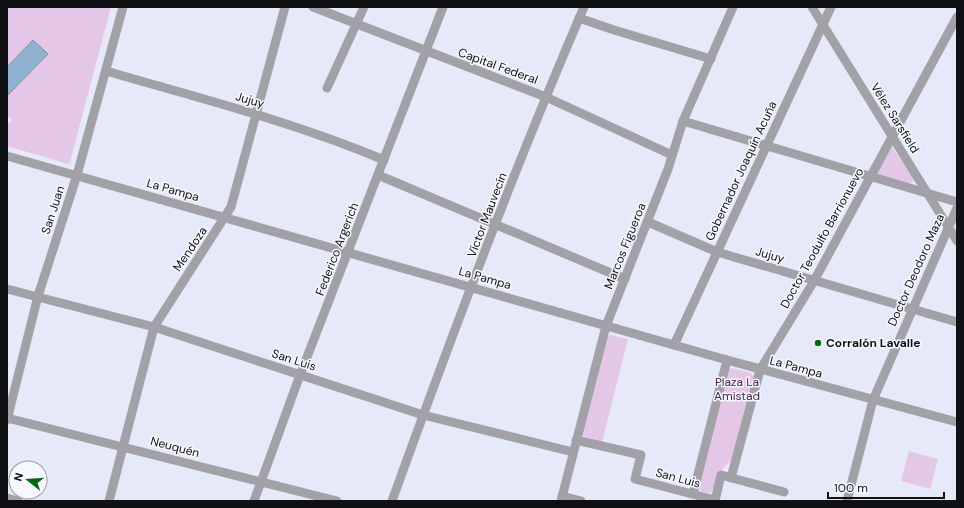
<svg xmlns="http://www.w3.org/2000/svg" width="964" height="508" font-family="'DM Sans',sans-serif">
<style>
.green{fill:#e4c7e6}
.building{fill:#90b1d0;stroke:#848e98}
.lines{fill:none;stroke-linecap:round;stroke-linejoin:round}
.minor{stroke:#a2a1a7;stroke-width:9}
.poi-dot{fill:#076812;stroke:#f6f8fd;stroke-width:1.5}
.labels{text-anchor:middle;stroke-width:3;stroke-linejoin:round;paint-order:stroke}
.street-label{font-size:12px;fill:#0f1115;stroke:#f6f8fd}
.poi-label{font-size:12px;font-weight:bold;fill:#0f1115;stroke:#f6f8fd;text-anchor:start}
.park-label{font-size:12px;fill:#431c47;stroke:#f6f8fd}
</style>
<rect width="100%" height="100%" fill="#e6eaf8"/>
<g class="green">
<polygon points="7,7 111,7 70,162 68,164 7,146 7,126 12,120 7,115 7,96 47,54 33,40 7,67"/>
<polygon points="892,147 914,178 913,182 908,184 882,176 878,173 878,168"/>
<polygon points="610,335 628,339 602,442 583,436 582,432 606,340"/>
<polygon points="731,368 751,373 754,377 732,459 718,474 713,490 711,493 702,492 698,487 728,370"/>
<polygon points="909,451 938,459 930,489 901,481"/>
</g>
<polygon class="building" points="33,40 48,54 7,96 7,67"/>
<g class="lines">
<g class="minor">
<polyline points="313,7 546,97 672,155"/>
<polyline points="812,7 957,241"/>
<polyline points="579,18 614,30 711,59"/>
<path d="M106,71C199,98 294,122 384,160"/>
<polyline points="327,88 364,7"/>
<polyline points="683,121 957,202"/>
<polyline points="7,156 727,360 957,422"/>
<polyline points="378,175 625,279"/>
<polyline points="648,222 717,252 957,322"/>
<polyline points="7,289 154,327 423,415 573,452"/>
<polyline points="674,345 831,7"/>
<polyline points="7,418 337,501"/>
<polyline points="7,420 38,296 77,175 123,7"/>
<polyline points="576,440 641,455 635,479 715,500"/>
<polyline points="731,478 760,370 814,281 957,17"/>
<polyline points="693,494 727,360"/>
<polyline points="562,496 581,501"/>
<polyline points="7,498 18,501"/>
<polyline points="109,501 154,327 231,207 285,7"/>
<polyline points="254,501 300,375 443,7"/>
<path d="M392,501C452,335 514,169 584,7"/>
<polyline points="561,501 606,326 668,169 683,121 733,7"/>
<polyline points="715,501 721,475 784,492"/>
<polyline points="847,501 873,400 957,208"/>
</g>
</g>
<circle class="poi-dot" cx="818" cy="343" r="4"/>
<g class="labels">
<g class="street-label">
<text transform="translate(498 66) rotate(20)" y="4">Capital Federal</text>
<text transform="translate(250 100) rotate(16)" y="4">Jujuy</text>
<text transform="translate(895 118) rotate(58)" y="4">Vélez Sarsfield</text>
<text transform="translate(741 171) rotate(-65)" y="4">Gobernador Joaquín Acuña</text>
<text transform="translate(173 190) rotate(16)" y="4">La Pampa</text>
<text transform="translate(53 210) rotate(-72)" y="4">San Juan</text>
<text transform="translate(487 215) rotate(-69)" y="4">Víctor Mauvecín</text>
<text transform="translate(822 238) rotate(-61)" y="4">Doctor Teodulfo Barrionuevo</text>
<text transform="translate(625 246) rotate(-68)" y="4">Marcos Figueroa</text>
<text transform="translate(190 249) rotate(-56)" y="4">Mendoza</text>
<text transform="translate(337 249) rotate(-69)" y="4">Federico Argerich</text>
<text transform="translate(770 255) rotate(16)" y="4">Jujuy</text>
<text transform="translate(916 270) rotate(-66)" y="4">Doctor Deodoro Maza</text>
<text transform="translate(485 278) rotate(16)" y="4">La Pampa</text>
<text transform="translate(294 360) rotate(18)" y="4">San Luis</text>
<text transform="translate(796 367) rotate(15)" y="4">La Pampa</text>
<text transform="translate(175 447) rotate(15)" y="4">Neuquén</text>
<text transform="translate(678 478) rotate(15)" y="4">San Luis</text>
</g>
<g class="poi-label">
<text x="826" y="347">Corralón Lavalle</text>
</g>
<g class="park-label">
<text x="737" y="386">Plaza La<tspan x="737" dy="14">Amistad</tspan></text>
</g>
</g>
<rect width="964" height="508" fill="none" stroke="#0f1115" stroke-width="16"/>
<g transform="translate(28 480) rotate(287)"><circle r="19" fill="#f6f8fd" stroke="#9a9ca0"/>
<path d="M0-3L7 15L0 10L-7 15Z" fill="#076812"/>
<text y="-6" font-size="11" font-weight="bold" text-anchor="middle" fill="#0f1115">N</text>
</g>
<path d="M828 492v6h116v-6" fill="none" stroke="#0f1115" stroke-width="2"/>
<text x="834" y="492" font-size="12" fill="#0f1115" stroke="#f6f8fd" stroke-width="3" paint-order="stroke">100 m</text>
</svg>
